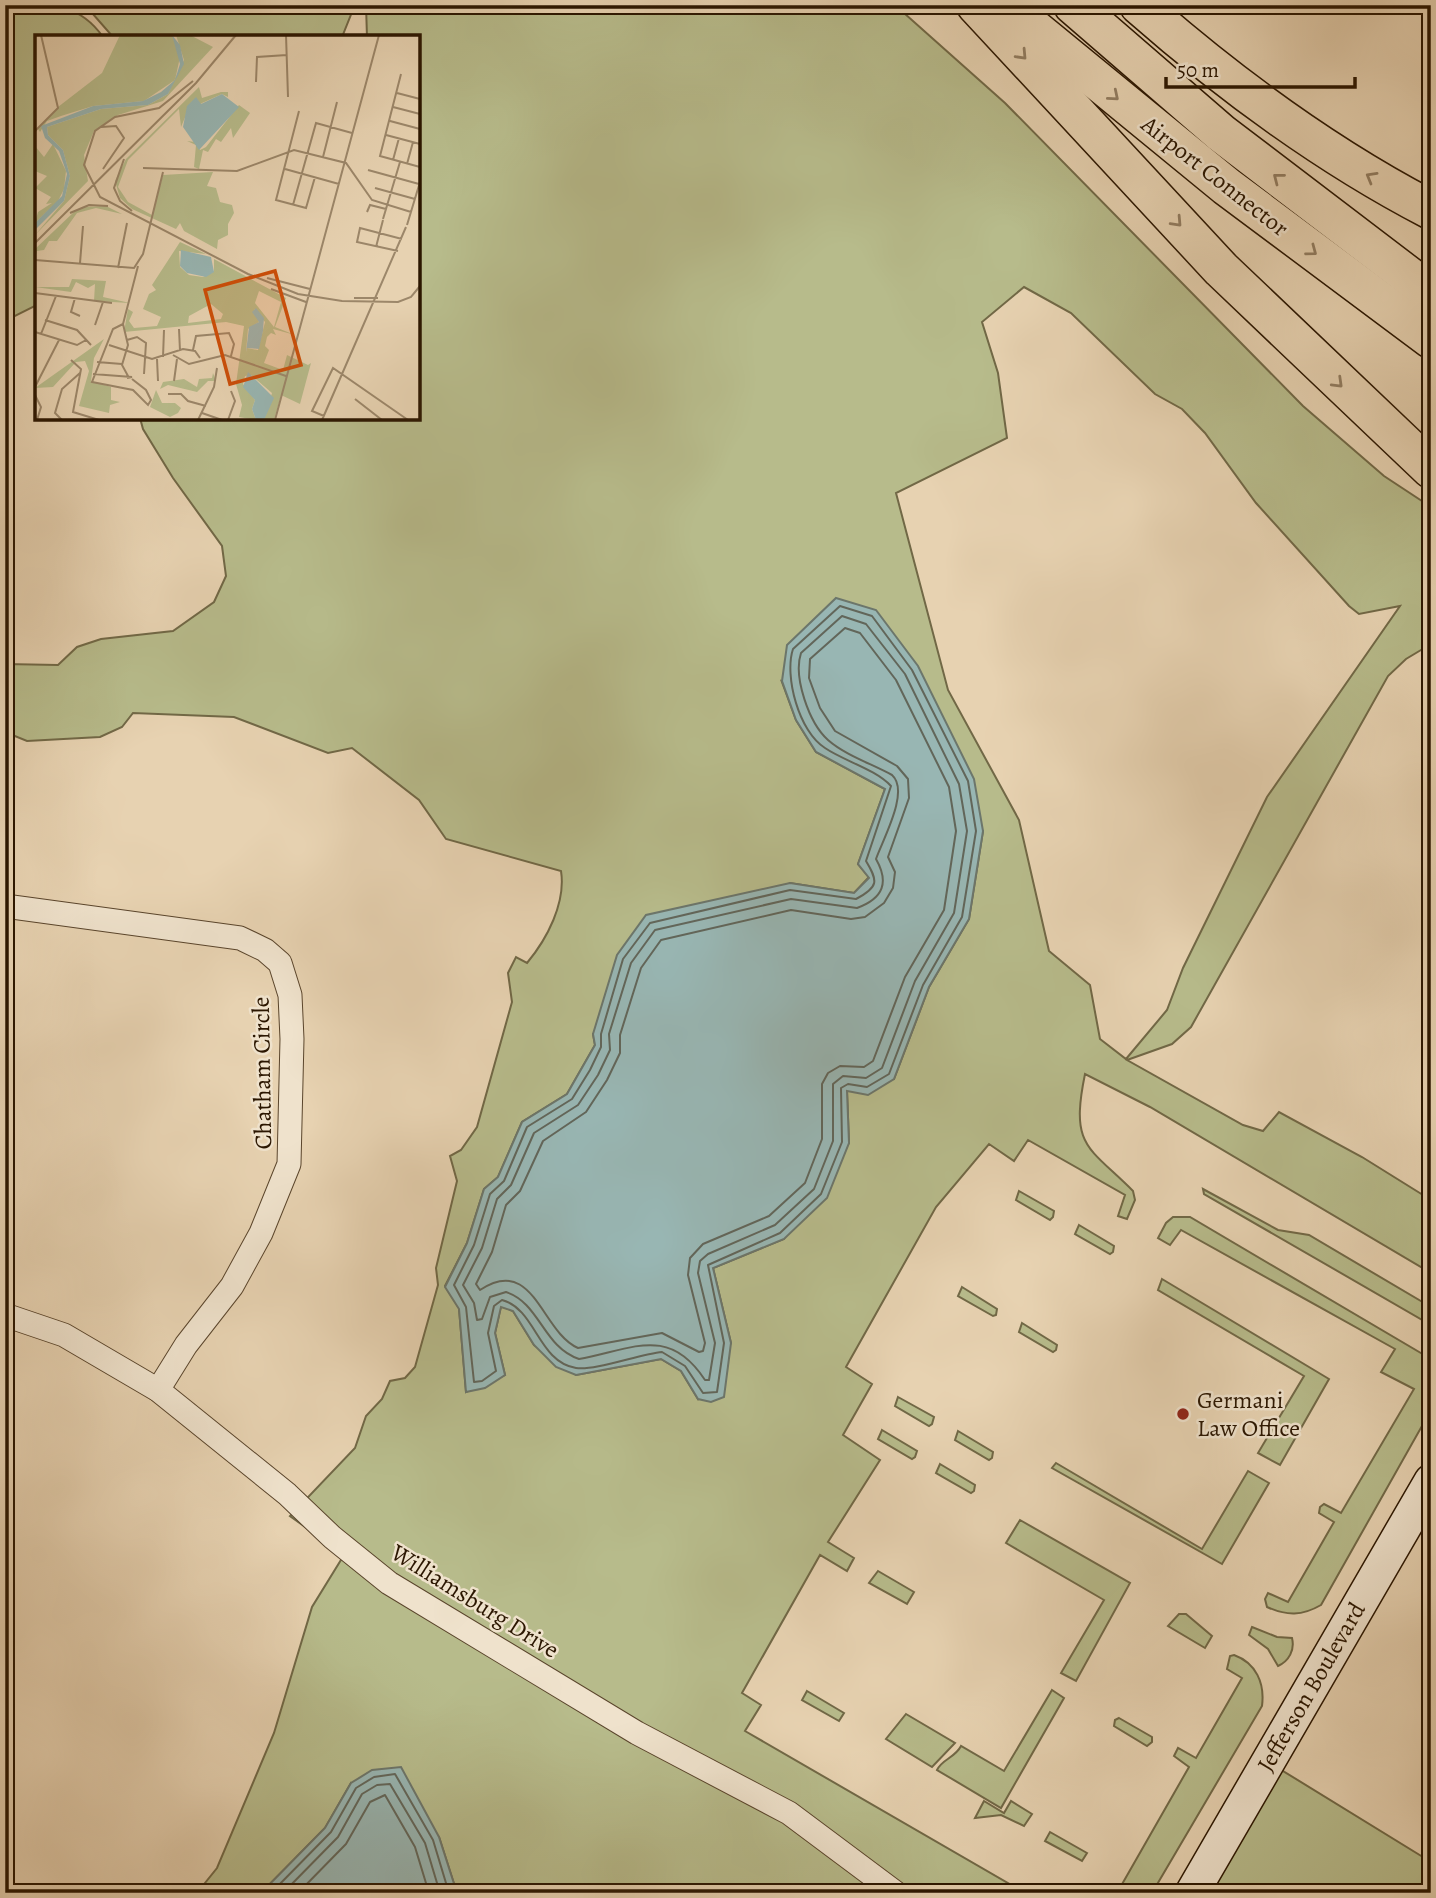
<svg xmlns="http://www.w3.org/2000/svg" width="1436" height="1898" font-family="Alegreya,serif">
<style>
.green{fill:#b7bb8b;stroke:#716846;stroke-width:2;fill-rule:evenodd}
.water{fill:#98b6b3;stroke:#6c766b;stroke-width:2}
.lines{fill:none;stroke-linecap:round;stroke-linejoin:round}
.shore{stroke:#62665a;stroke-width:2}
.minor-casing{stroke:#5a452c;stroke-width:25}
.secondary-casing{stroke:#2b1600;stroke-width:36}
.motorway-casing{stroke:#2b1600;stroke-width:41}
.minor{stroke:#efe2cc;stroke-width:23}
.secondary{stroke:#efe2cc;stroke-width:33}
.motorway{stroke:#e7d2b1;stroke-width:38}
.oneway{stroke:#927d61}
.poi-dot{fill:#8f2418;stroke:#efe2cc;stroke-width:2.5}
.labels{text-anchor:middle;stroke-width:5;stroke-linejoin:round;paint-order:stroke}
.street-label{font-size:24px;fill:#2b1600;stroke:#efe2cc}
.poi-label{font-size:24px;fill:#2b1600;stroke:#efe2cc;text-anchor:start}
.inset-road{fill:none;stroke:#9c876a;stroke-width:2}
.view{fill:#cc4f0a;fill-opacity:0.15;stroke:#cc4f0a;stroke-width:3.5}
.inset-edge{fill:none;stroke:#2b1600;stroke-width:3.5}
</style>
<rect width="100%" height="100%" fill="#e7d2b1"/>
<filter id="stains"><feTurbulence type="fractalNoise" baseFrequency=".00286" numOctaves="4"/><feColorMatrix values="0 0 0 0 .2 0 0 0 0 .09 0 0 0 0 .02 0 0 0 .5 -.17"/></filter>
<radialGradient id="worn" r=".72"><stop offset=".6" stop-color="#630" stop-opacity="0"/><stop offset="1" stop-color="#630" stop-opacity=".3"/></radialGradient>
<g class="green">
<path d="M5,5C46,5 77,0 103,37H37V305L5,321Z"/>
<polygon points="85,5 354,5 354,7 342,37 113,37"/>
<path d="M366,5H895L1005,103L1303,406L1384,476L1431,507V644L1406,659L1388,676L1191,1027L1172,1044L1127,1060L1243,1125L1263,1131L1279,1112L1362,1157L1431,1200V1273L1150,1107L1085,1074C1070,1147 1088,1146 1133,1191L1135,1200L1127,1219L1118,1216L1125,1195L1028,1140L1014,1161L989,1144L936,1207L846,1367L872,1384L843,1435L880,1460L828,1542L854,1558L847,1571L820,1555L742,1693L761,1705L745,1731L1025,1893H457L439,1837L351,1783L325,1828L261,1893H197L217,1868L274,1733L312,1607L344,1555L290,1516L355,1448L366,1416L382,1399L390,1381L405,1378L415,1367L438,1285L436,1268L457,1181L450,1156L461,1150L477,1127L512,1002L508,973L516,957L527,963C547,939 566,903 561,871L446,839L419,800L352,748L328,753L234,717L133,713L122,727L100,737L27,741L5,732V664L58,665L77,647L101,639L173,631L214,602L226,576L222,546L173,478L143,429L140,418H418V37H367ZM1024,287L1071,313L1155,394L1182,409L1205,433L1256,503L1349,606L1359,614L1400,606L1267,797L1183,968L1167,1010L1126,1059L1100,1039L1090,985L1049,951L1019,820L948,690L896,493L1007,438L998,373L982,322ZM782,682L983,831L969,919L929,987L894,1079L847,1090L849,1143L784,1239L713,1268L731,1343L698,1399L681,1371L661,1359L576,1375L534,1345L513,1311L501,1306L495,1333L505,1375L466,1392L459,1308L445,1286L467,1243L484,1189L498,1177L522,1122L567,1094L595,1045L593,1034L790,883L854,893L869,877L858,864L885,789L816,752L796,720Z"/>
<polygon points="1203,1189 1278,1230 1309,1235 1431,1307 1431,1325 1204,1194"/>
<polygon points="1019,1191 1054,1211 1053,1217 1050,1220 1016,1200"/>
<path d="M1173,1217H1190L1431,1359V1410L1321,1605C1302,1616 1287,1616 1267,1607L1265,1599L1268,1593L1288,1602L1334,1522L1319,1513L1320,1507L1324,1504L1341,1513L1414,1389L1381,1372L1395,1349L1181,1230L1170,1245L1158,1238L1166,1223Z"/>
<polygon points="1079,1225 1114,1246 1113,1252 1110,1254 1075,1234"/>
<polygon points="1162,1279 1329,1379 1280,1465 1258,1453 1304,1376 1158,1290"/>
<polygon points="962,1287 997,1309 996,1315 993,1316 958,1296"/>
<polygon points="1022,1323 1057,1345 1056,1350 1053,1352 1019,1332"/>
<polygon points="898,1397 934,1417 932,1424 929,1426 895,1406"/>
<polygon points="882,1430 917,1451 915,1457 912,1459 878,1439"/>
<polygon points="958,1431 993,1452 992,1458 989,1460 955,1440"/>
<polygon points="1056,1463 1202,1549 1248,1471 1269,1483 1222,1564 1052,1468"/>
<polygon points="940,1464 975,1485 974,1491 971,1493 936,1473"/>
<polygon points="1020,1520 1130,1583 1076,1681 1061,1673 1104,1600 1006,1543"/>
<polygon points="878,1571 914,1592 907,1604 869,1583"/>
<polygon points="1179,1614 1186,1614 1212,1636 1205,1648 1168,1626"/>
<path d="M1252,1627L1277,1637L1292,1638C1295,1650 1289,1661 1278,1666L1268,1649L1249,1635Z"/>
<path d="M1234,1655C1256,1663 1265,1683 1262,1706L1152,1893H1117L1189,1767L1174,1756L1178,1748L1196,1758L1242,1678L1227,1669L1230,1656Z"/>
<path d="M1052,1690L1064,1698L1001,1808L937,1770C942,1759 955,1758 961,1746L1004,1771Z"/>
<polygon points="807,1691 844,1713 839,1721 802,1700"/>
<polygon points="906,1714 955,1743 932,1767 886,1739"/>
<polygon points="1119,1718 1152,1737 1152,1742 1147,1746 1114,1726 1115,1720"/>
<polygon points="1270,1763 1431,1862 1431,1893 1194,1893"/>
<polygon points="984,1801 1004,1813 1011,1801 1032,1814 1024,1826 1001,1815 975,1818"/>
<polygon points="1050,1832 1087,1853 1082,1861 1045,1841"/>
</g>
<g class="water">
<polygon points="836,598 876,610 918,666 974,779 983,831 969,919 929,987 894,1079 868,1095 847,1091 849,1143 827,1198 784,1239 713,1268 731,1343 724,1397 711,1402 698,1399 681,1371 661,1359 576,1375 556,1367 534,1345 513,1311 501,1307 495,1333 505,1375 485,1388 466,1392 459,1309 445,1287 467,1243 484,1189 498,1177 522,1122 567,1094 595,1045 593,1034 617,955 646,915 790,883 854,893 869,878 858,864 885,789 816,752 796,720 782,681 787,645"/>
<polygon points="401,1767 439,1837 457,1893 261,1893 325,1828 351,1783 372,1770"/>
</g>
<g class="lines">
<g class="shore">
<path d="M840,606L872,616L912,670L968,781L976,831L962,917L923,985L889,1074L867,1087L848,1084L841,1088L842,1142L821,1194L780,1233L708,1265L724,1343L717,1392L703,1393L685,1366L662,1352C640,1354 595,1371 576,1368C538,1362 536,1309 502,1300L494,1306L488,1333L496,1371L482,1381L474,1382L466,1307L454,1285L474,1245L490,1194L504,1181L527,1127L572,1099L590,1070L601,1047V1034L623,959L650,923L790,890L856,899C879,887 878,881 866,861L891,786C875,769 844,761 825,748C799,732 784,676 793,649Z"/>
<path d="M842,616L866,624L905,674L959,784L967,831L954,913L915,981L882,1068L866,1078L843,1076L833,1084V1141L814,1189L775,1225L708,1254L700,1261L698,1273L715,1343L709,1380H705C669,1325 633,1349 579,1359C543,1347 540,1303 506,1292L490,1297L482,1319L477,1320L474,1303L463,1285L482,1248L497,1199L511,1185L534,1133L578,1105L598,1075L610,1050L609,1034L631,963L655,930L791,899L857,908C884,898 889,882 876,859C883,839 910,791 892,775C872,764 845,755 828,740C809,723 793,677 801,653Z"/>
<path d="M845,628L860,633L896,680L949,787L956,831L944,910L905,977L873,1061L864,1067L840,1066L828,1073L822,1084V1139L805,1183L769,1216L703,1244L690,1258L688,1275L705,1343L703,1351L699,1352L662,1333L578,1348C541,1332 534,1254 480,1290L476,1284L492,1252L506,1205L520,1191L543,1141L586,1112L607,1080L620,1053V1035L641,968L661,940L791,910L851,919L865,917L884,903L893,888L895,872L888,857L909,798L908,779L897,766L835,731L820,708L809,678L810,659Z"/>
<polyline points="271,1893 331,1832 356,1788 374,1777 395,1774 433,1840 449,1893"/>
<polyline points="283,1893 338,1837 362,1794 377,1785 390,1784 425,1843 440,1893"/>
<polyline points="298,1893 346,1844 370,1802 385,1795 415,1847 429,1893"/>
</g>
<defs>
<g id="minor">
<polyline points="5,906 240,938 265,950 280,963 290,995 292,1039 289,1164 261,1233 232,1286 186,1345 158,1390"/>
<polyline points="5,1315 64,1335 158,1390 287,1494 332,1537 389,1583 637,1733 789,1813 896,1893"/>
</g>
<polyline id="secondary" points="1192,1893 1431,1481"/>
<g id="motorway">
<polyline points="976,5 1221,269 1431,469"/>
<polyline points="1005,5 1226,186 1431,339"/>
<polyline points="1073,5 1221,133 1431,293"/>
<path d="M1139,5C1229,84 1325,155 1431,210"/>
</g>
</defs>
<use href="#minor" class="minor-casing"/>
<use href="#secondary" class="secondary-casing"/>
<use href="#motorway" class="motorway-casing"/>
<use href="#minor" class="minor"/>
<use href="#secondary" class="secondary"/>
<use href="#motorway" class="motorway"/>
</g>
<defs><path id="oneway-chevron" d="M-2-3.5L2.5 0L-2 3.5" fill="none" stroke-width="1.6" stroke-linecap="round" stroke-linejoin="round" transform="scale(1.75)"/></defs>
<g class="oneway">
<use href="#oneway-chevron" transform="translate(1022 55) rotate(47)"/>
<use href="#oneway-chevron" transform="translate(1114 96) rotate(40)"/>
<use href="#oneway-chevron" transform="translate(1371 177) rotate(-150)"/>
<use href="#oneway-chevron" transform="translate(1278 178) rotate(-142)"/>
<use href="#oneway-chevron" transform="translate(1177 222) rotate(47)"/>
<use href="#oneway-chevron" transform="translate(1312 251) rotate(37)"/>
<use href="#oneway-chevron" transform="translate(1338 383) rotate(44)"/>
</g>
<circle class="poi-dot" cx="1183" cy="1414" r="7"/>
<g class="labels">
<g class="street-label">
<text transform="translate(1215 176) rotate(38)" y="8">Airport Connector</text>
<text transform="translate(262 1073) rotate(-91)" y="8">Chatham Circle</text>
<text transform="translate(475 1601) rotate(32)" y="8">Williamsburg Drive</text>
<text transform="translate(1311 1687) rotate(-60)" y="8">Jefferson Boulevard</text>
</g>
<g class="poi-label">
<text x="1197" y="1408">Germani<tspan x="1197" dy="28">Law Office</tspan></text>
</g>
</g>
<g transform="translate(35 35)">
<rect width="385" height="385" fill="#e7d2b1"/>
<path d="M85,0H137L145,22L140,45L109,66L58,71L26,81L12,86L5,97L3,94L23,72L67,38ZM141,0H155L178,12L128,66L83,80L59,96L49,120L53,146L0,200L29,166L35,141L28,115L13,100L12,92L66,74L113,70L133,59L149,25ZM164,52L167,63L186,57H193V62L187,59L167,68L151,80L146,92L144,74L93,125L83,152L93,167L117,180L128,140L178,137L172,151L181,153L185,167L197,170L199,178L193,189V200L183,205L182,214L149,196L145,188L141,194L97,174L85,163L80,146L91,124ZM204,70L215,78L198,103L196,93L186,107L181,104L173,117L168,115L164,134L159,132L161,110L152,106L160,107L165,115L171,112ZM18,109L31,136L29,154L23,166L0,188L3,177L17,168L11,169L16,162L0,153L12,141L0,136V111L9,122ZM71,171L87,179L61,173L42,178L22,206H14L9,215L2,216L0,225V214L39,177L48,172ZM145,207L171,219L144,216L145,232L154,240L168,242L179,236V224L251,263L240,292L260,300L238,294L241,300L236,298L232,302L230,311L234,315L229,328L248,335L252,320L273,330L276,328L265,369L246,360L239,385H229L237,358L216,340L210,341L208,349L220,365L217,374L221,385L204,382L207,370L201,349L209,291L191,287L89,297L93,274L98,277L94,286L99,293L122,291L126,282L108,274L114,259L121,255L117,250ZM224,256L246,267L239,292L220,268ZM176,269L188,279L186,284L153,288L154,281ZM219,274L230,287L223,315L212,313L211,317L213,294L224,287ZM37,244L71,246L68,262L95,268L59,266L60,249L53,253L41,247L36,257L0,252H34ZM69,304L59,323L56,346L76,352V365L85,367L75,370L74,378L44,371L54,336L50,326L41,327L18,352L0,353ZM178,338L181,346H173L162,357L133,350L125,354L128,347L149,344L162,352L164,344L177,343ZM121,355L127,368H140L146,373L143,378L135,382L115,372Z" fill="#b7bb8b" fill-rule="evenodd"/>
<path d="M137,0L145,10L149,29L133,59L113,70L66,74L12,92L13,100L28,115L35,141L29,166L0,195V188L27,161L32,139L24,116L10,103L6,91L58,71L108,66L126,57L140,45L145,29ZM187,59L204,72L164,115L148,92L152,71L161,62L166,69ZM146,215L176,222L179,237L171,242L152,238L145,231ZM221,273L229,283L228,296L224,314L212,313L211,317L214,292L224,287L217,277ZM213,337L239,363L229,385H221L217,374L220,365L208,352Z" fill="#98b6b3"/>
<path class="inset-road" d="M251,0L253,62M366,39L345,121L385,132M158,46L124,73L80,82L60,96L49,130L65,162L213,239L263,259L307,266L363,267L376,262L385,251M221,47L222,22L252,20M362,58L385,64M358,72L385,79M264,76L241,165L271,173L280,142M355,86L385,94M66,92L81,91L89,103L68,134M0,96L23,73L6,0M351,100L385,109M288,122L302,67M89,124L79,153L85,166L97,176M358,125L364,103M372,129L378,107M108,133L202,136L259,115L311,128L337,165L376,177M250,134L304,149M333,135L384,149M340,153L380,164M258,170L281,88L317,98M332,177L335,170L351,174M35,178L54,170L73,171M348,184L365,127M372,190L385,147M0,208L161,48L201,0M341,212L348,185M363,216L322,207L325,193L367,204M0,225L99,233L108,219L128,137M45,228L48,191M83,233L92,188M232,243L275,254M236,254L271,267M0,258L77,268M40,263L36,277L45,281M319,263H343M10,285L42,295L56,310M88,289L78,294L57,347L98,355L113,370L116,365L111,355L97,344M60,290L68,267M144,294L145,316M0,297L42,310L51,305M6,299L21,261M92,305L102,302L111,308L109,339M74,310L117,324L148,314L160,316L165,323M158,315L161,301L194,298L199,309L196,321M138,320L154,329L190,320L251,341M128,322L129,295M122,324L123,346M36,325L46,334L38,377L64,385M62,327L87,329M58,339L97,342L92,343M93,341L87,330L93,310L88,289L103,231M139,346L142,324M0,352L24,305M133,359H146L153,366L171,371M0,360L6,372L2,385M320,364L347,385M167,378L187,385M289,381L277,376L298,333L373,385M27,385L20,378L27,354L45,338M163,385L179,352L182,333M193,385L200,366L196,356M240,385L344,0M287,385L371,192"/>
<path class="view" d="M240,236L266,330L195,349L170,255Z"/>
<rect width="385" height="385" class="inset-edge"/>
</g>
<rect width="1436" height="1898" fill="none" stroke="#e7d2b1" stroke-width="28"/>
<rect x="7" y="7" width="1422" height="1884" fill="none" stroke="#2b1600" stroke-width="3.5"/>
<rect x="14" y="14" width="1408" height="1870" fill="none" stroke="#2b1600" stroke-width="2"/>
<path d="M1166 77v10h189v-10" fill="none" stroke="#2b1600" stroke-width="3.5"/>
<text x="1177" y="77" font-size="21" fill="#2b1600" stroke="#efe2cc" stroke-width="5" paint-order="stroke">50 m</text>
<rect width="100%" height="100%" filter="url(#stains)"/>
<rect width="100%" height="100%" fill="url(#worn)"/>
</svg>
